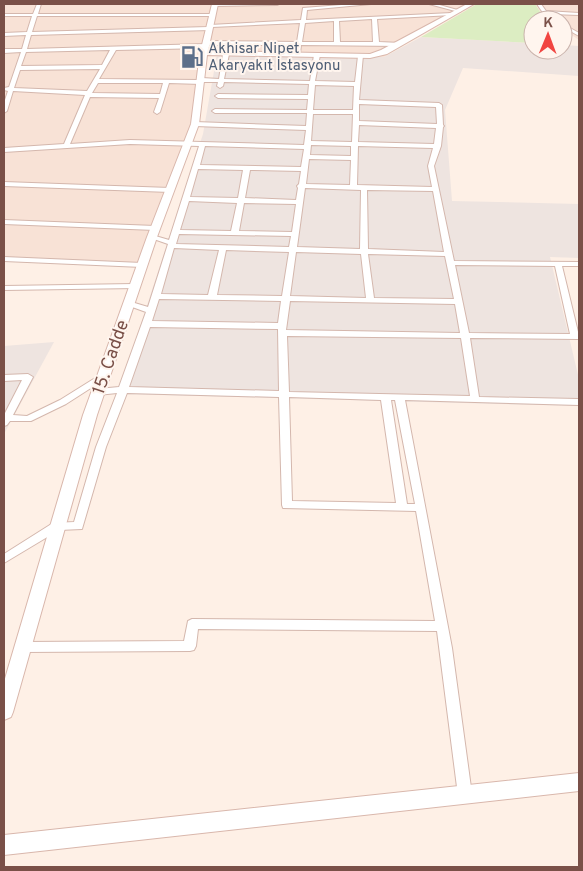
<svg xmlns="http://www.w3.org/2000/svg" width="583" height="871" font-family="Overpass,sans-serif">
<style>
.residential{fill:#f8e2d6}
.industrial{fill:#eee4e0}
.green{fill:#dcedc2}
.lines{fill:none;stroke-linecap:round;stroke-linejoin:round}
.street-casing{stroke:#d4b7ad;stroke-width:2}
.secondary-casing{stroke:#d9b7ac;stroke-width:2}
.street{fill:#fff;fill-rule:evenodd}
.secondary{fill:#fff;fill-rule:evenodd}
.labels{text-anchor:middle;stroke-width:4;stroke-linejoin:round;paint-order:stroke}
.far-service-label{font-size:15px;fill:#4e5e75;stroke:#fff5ee;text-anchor:start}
.street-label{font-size:18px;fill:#7a5048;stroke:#fff5ee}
</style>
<rect width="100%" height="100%" fill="#fef0e6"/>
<g class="residential">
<polygon points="4,4 477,4 384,57 205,54 190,137 142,265 4,258"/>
<polygon points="535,4 579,4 579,40 563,29 563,20 550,20 541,13"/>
</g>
<g class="industrial">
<polygon points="421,37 533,43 533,50 563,50 563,45 579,46 579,76 463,68 445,110 452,201 579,204 579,258 550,257 579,379 579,406 118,394 203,134 217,54 384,57"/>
<polygon points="54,342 4,434 4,346"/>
</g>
<polygon class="green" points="477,4 535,4 541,13 550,20 533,20 533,43 421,37"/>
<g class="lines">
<defs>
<g id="street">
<path d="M37,4H41L38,14H212L214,15L212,16H37L32,32L208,27L210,25L301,20L303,8L354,4H371L307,10L306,20L452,13L454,14L452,15L377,19L379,42L401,43V45L399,46L301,45L300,54L297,56L294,54L296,45H207L209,46L206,48L116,50L99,79L199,80L202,78L219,79L223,54L226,52L229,54L224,79L310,81L314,55L317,53L320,55L315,81L355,82L358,56L363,55L359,100L439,103L442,105L443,125L444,126L443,127L441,146L434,166L454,261L579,262V266H562L579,336L578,339L470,338L479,397L578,399L579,405L405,400L452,648L472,795L470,800L465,802L460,800L458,795L437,631L198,629L196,646L194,650L190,651L23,652L19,651L17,647L19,643L23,642L184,641L188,621L192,619L435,621L416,511L283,508L282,505L279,397L127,393L106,447L82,529L59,530L4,563V554L53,523L74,522L96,447L117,393L98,395L93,392L98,389L119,387L146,312L124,304L128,301L148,307L168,244L148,237L152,235L169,240L199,146L130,144L4,152V148L64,144L85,95L13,91L7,111L4,113V103L8,91L4,90V88L9,87L21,52L4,53V49H22L26,35L4,36V33L27,32L32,16H4V14H33ZM372,19L373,42H340L339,21ZM334,21V42H302L305,23ZM300,23L297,42L206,41L203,43L206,44L27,49L31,35L210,30L212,27ZM110,50L102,65L21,66L26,52ZM100,69L87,91L14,88L20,70ZM204,82H218L217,86L220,88L223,86L224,82L309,84L308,95L218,94L215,96L218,98L308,99L307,110L215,109L212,111L215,113H307L306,126L195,122L192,124L195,126L306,130L304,145L130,140L70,144L90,97L159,98L154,112L157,114L160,112L169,83L201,84ZM98,83H163L160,94L92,93ZM315,85L354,86L353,110H313ZM359,104L436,107L437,124L359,121ZM313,114H353L352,142L311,141ZM359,125L436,128L434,144L358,142ZM311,145L351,146V156L310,155ZM205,146L304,149L301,167L200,165ZM358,146L433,148L428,166L432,187L357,185ZM309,159L351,160L350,185L306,184ZM198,169L243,170L238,198L190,197ZM250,170L301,171L299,184L297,186L298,188L296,200L245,198ZM305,188L361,190L360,249L297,247ZM367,190L433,191L444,252L368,249ZM189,201L237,203L231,231L180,230ZM244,203L296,204L292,232L239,231ZM179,234L291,236L289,247L176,244ZM174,248L219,250L208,295L161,294ZM226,250L289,252L282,296L217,295ZM296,252L361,254L366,298L290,296ZM368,254L445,256L454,299L374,298ZM455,265L555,266L570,334L469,333ZM159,299L281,301L278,323L152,321ZM290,301L455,304L460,333L286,330ZM150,327L278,329L279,391L129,387ZM287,336L461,338L470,396L289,392ZM289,397L381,400L396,503L292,501ZM391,400H395L415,504H407Z"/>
<polygon points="213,4 279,4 277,5 214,6 212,5"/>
<polygon points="429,4 436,4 461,11 459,12"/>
<path d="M537,4H541L546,11L579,13V15L551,14L558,20C548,20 542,12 537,4Z"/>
<polygon points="563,24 579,33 579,36 563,27"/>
<polygon points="4,182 170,188 173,190 170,192 4,186"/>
<polygon points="4,220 155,226 159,228 155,230 4,224"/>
<polygon points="4,257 142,263 146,265 142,267 4,261"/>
<polygon points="134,284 138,286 137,288 4,290 4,286"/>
<polygon points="28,374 33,377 13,415 27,416 60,400 100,375 106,375 108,377 66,404 31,421 10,421 7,425 4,426 4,415 22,380 4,381 4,375"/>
</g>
<g id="secondary">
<polygon points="212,4 218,4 208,51 370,54 381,50 467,4 474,4 387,54 370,58 207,55 199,124 157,237 97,415 13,712 11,717 4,720 4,682 83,415 147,237 191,124 200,53"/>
<polygon points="579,773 579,791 4,855 4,835"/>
</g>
</defs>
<use href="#street" class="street-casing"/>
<use href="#secondary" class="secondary-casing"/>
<use href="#street" class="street"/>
<use href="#secondary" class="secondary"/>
</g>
<defs>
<symbol id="fuel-bare" viewBox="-9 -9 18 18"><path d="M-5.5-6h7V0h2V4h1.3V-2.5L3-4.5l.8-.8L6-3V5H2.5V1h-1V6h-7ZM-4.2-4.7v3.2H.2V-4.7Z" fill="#5c6f8a" stroke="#fff5ee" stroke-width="2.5" paint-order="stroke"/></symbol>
</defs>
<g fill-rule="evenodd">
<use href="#fuel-bare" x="176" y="41" width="32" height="32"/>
</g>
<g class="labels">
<g class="far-service-label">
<text x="208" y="53">Akhisar Nipet<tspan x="208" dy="17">Akaryakıt İstasyonu</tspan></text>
</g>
<g class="street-label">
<text transform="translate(110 357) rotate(-71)" y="6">15. Cadde</text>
</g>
</g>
<rect width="583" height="871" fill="none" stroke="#7a5048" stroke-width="10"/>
<g transform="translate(548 35) rotate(1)"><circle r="24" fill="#fff5ee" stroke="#cab3ac"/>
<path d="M0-4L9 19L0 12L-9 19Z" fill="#f14541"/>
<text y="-8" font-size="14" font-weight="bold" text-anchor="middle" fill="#7a5048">K</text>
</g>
</svg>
